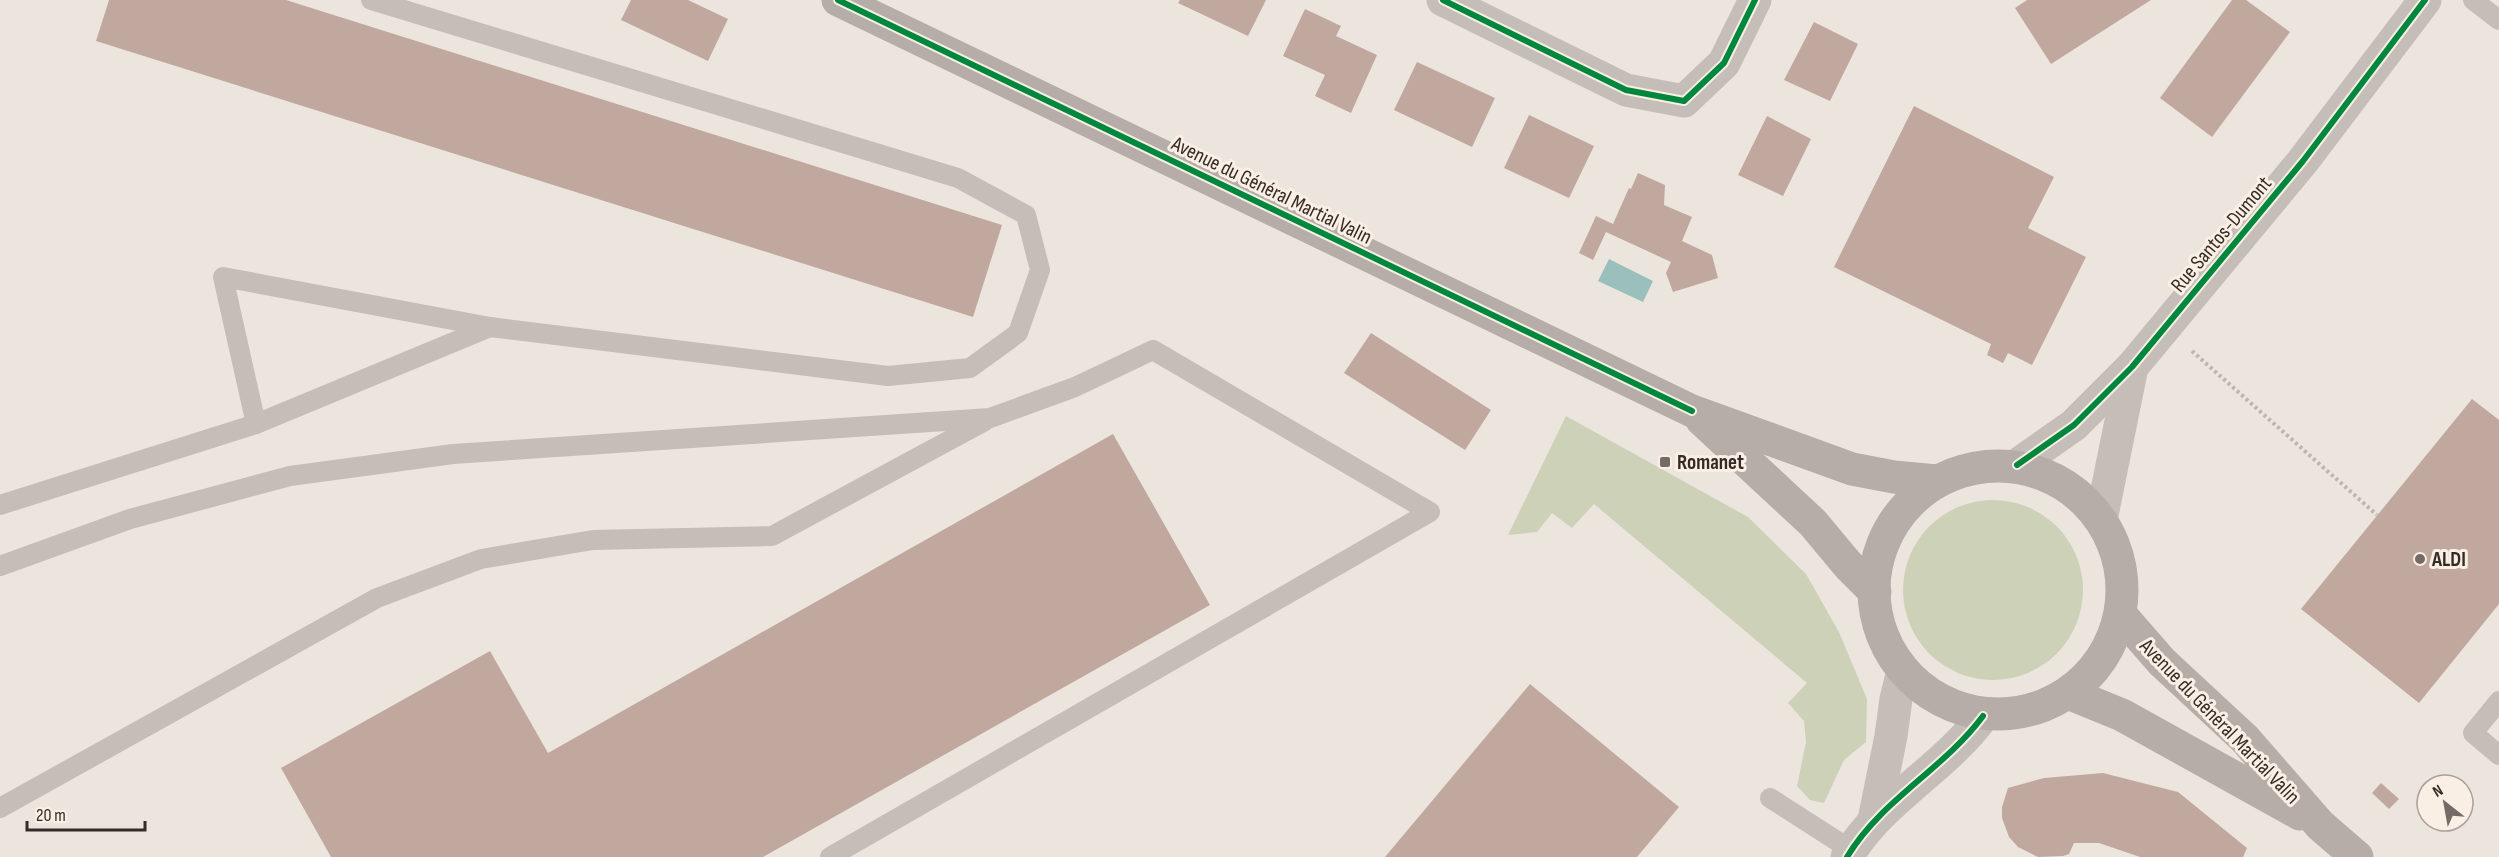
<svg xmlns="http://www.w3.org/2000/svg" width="2499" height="857" font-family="'Sofia Sans Condensed',sans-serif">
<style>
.green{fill:#cdd1b8}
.water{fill:#9abfbd}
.building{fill:#c0a89f}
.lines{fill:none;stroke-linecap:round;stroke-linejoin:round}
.path{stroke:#bdb5b0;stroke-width:4;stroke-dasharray:3 3;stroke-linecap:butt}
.service{stroke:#c5bdb7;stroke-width:20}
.minor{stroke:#c5bdb7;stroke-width:33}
.tertiary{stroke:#c5bdb7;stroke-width:33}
.secondary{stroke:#b6ada8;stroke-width:33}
.cycleway-casing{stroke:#f9efe5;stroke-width:10}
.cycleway{stroke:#00873e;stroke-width:6}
.poi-dot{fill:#756b66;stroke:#f9efe5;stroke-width:2}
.labels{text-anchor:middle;stroke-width:6;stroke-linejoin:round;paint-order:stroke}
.street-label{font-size:21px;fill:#352a26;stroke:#f9efe5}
.poi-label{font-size:21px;font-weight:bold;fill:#352a26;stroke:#f9efe5;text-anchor:start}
</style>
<rect width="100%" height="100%" fill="#ece5de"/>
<g class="green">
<polygon points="1566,416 1748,517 1806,574 1839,632 1867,699 1866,742 1844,760 1824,803 1810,800 1797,786 1806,742 1804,721 1788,703 1807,683 1594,504 1572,528 1552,513 1537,532 1508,535"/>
<circle cx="1993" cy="590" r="90"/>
</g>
<polygon class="water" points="1609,259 1653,281 1643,302 1598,281"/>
<g class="building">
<polygon points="109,0 286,0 1002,225 973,317 96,41"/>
<polygon points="631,0 688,0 728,19 708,61 621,20"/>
<polygon points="1180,0 1266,0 1248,36 1178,3"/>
<polygon points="2027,0 2151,0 2051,64 2015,8"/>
<polygon points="2232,0 2246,0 2290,32 2212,137 2160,98"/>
<polygon points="1305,9 1341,26 1336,36 1377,55 1351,113 1315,96 1325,75 1283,56"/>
<polygon points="1814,22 1858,44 1830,101 1784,80"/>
<polygon points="1417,62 1495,98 1472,147 1394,110"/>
<polygon points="1914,106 2054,177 2028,228 2086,257 2032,365 2008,353 2003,363 1987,355 1991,344 1834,267"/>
<polygon points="1529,115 1594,146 1569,198 1504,168"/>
<polygon points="1767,116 1811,139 1783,196 1738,175"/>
<polygon points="1638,173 1665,185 1664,205 1692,217 1682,241 1712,255 1718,278 1673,292 1666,273 1671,262 1606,232 1593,260 1579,253 1596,216 1613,224 1629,188 1631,189"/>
<polygon points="1371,333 1491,410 1465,450 1344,373"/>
<polygon points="2472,399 2499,420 2499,604 2419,703 2301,609"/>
<polygon points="1113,434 1210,605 763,857 331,857 281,768 490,651 548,753"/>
<polygon points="1530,684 1679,807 1637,857 1385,857"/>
<polygon points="2103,773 2178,792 2247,848 2243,857 2140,857 2099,843 2074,843 2069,854 2063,856 2038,857 2018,847 2009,837 2002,818 2002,807 2008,788 2044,778"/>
<polygon points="2381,783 2399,799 2389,809 2372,793"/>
</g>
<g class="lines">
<polyline class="path" points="2192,351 2377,515"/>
<g class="service">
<polyline points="2473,0 2499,20"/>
<polyline points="256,424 223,277 490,327 888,376 970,368 1018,333 1040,270 1026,215 958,178 371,0"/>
<polyline points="0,505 256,424 490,327"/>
<polyline points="0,566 130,519 290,476 453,454 990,418 1075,387 1153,350 1430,512 830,857"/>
<polyline points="2499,701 2473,733 2499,755"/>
<polyline points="1770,798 1851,850"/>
<polyline points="0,808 377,598 481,559 593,540 772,536 985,421"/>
</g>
<g class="minor">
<polyline points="1443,0 1626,90 1684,101 1724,63 1755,0"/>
<polyline points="1874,820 1891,736 1896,699 1903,671"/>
<path d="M1847,857C1881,800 1944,769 1983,716"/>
</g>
<g class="tertiary">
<polyline points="2017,465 2074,425 2132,367 2303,161 2425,0"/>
<polyline points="2101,520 2132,367"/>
</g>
<g class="secondary">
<polyline points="838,0 1692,411 1852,469 1894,477 1937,481"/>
<polyline points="1702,420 1813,523 1848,565 1875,592"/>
<circle cx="1998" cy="590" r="124"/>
<polyline points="2121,615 2162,662 2245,739 2320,825 2357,857"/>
<polyline points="2068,693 2122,715 2300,814"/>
</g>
<defs>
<g id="cycleway">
<polyline points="838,0 1692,411"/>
<polyline points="1443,0 1626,90 1684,101 1724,63 1755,0"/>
<polyline points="2017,465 2074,425 2132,367 2303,161 2425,0"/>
<path d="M1847,857C1881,800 1944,769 1983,716"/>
</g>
</defs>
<use href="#cycleway" class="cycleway-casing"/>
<use href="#cycleway" class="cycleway"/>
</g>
<g class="poi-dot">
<rect x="1659" y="456" width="12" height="12" rx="3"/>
<circle cx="2420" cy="559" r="6"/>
</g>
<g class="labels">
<g class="street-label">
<text transform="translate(1272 190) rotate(26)" y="7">Avenue du Général Martial Valin</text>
<text transform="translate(2221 234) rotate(-50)" y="7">Rue Santos-Dumont</text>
<text transform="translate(2220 721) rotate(46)" y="7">Avenue du Général Martial Valin</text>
</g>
<g class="poi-label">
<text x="1677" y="469">Romanet</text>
<text x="2432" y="566">ALDI</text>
</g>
</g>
<g transform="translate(2445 803) rotate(329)"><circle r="28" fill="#f9efe5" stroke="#aba099" stroke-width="1.5"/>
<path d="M0-4.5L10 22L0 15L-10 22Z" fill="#756b66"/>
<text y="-9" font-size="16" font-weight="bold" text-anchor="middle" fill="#352a26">N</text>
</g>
<path d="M27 821v9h118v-9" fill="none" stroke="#352a26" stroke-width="3"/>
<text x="36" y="821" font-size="18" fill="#352a26" stroke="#f9efe5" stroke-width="4.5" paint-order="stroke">20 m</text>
</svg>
